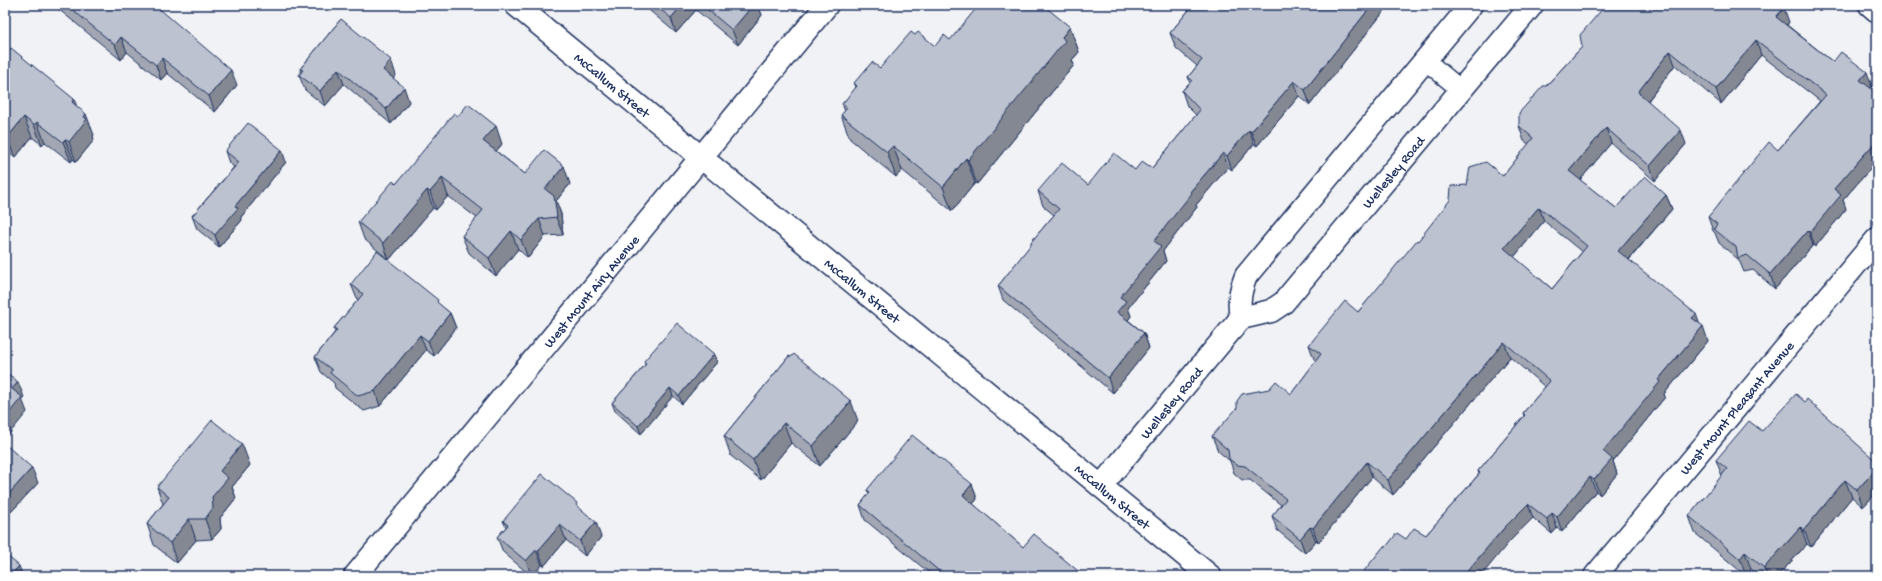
<svg xmlns="http://www.w3.org/2000/svg" width="1882" height="581" font-family="'Gochi Hand',sans-serif">
<style>
.lines{fill:none;stroke-linecap:round;stroke-linejoin:round}
.lane-casing{stroke:#1b2f5e;stroke-width:21}
.street-casing{stroke:#1b2f5e;stroke-width:25}
.lane{stroke:#fff;stroke-width:18}
.street{stroke:#fff;stroke-width:22}
.wall{fill:#a2a7b3;stroke:#1b2f5e;fill-rule:evenodd}
.shaded-wall{fill:#848892;stroke:#1b2f5e}
.building{fill:#bcc2d0;stroke:#1b2f5e;fill-rule:evenodd}
.labels{text-anchor:middle;stroke-width:3;stroke-linejoin:round;paint-order:stroke}
.street-label{font-size:14px;fill:#1b2f5e;stroke:#fff}
</style>
<rect width="100%" height="100%" fill="#f1f2f5"/>
<filter id="ink" filterUnits="userSpaceOnUse"><feTurbulence type="fractalNoise" baseFrequency=".025" numOctaves="2"/><feDisplacementMap in="SourceGraphic" scale="8" xChannelSelector="R" yChannelSelector="G"/><feConvolveMatrix kernelMatrix="1 2 1 2 8 2 1 2 1" color-interpolation-filters="sRGB"/></filter>
<g filter="url(#ink)">
<g class="lines">
<defs>
<polyline id="lane" points="1425,60 1461,90"/>
<g id="street">
<path id="s1" d="M516,5L1210,576"/>
<polyline points="1870,5 1877,11"/>
<path d="M1241,318C1238,302 1240,291 1246,276L1471,5"/>
<path id="s2" d="M1101,486L1241,318L1271,311L1283,303L1532,5"/>
<path id="s3" d="M355,576L827,5"/>
<path id="s4" d="M1595,576L1877,239"/>
</g>
</defs>
<use href="#lane" class="lane-casing"/>
<use href="#street" class="street-casing"/>
<use href="#lane" class="lane"/>
<use href="#street" class="street"/>
</g>
<g class="wall">
<polygon points="56,5 155,5 237,85 215,112 167,73 161,80 127,52 121,60 57,8"/>
<polygon points="643,5 758,5 762,15 738,45 696,10 676,33"/>
<polygon points="1193,5 1389,5 1310,105 1299,96 1257,146 1254,144 1232,170 1228,167 1196,205 1197,207 1163,251 1166,261 1128,308 1131,316 1128,320 1144,333 1149,348 1113,393 1003,300 998,286 1032,244 1031,242 1054,215 1043,206 1038,191 1088,185 1135,170 1152,168 1196,115 1187,106 1182,91 1190,82 1188,77 1197,66 1176,48 1170,33"/>
<polygon points="341,19 396,75 393,79 409,102 391,124 344,84 325,106 305,90 299,75 301,72 300,69"/>
<path d="M1789,22L1787,25L1833,62L1872,86L1870,88L1877,94V161L1843,200L1846,209L1815,247L1813,245L1775,289L1753,270L1744,272L1739,260L1719,243L1715,233L1713,231L1708,217L1778,150L1820,101L1761,55L1721,104L1675,65L1648,101L1686,144L1655,181L1611,143L1580,180L1616,208L1666,195L1672,209L1629,260L1700,324L1708,341L1664,394L1665,397L1613,461L1617,474L1600,495L1596,491L1562,532L1557,528L1552,534L1533,518L1509,542L1386,547L1406,539L1426,535L1479,474L1478,471L1524,416L1523,413L1545,387L1510,357L1393,495L1372,477L1318,543L1316,541L1305,553L1277,530L1272,516L1281,505L1250,480H1242L1234,473L1230,461L1218,451L1212,436L1291,394L1316,361L1314,359L1309,345L1358,312L1467,185L1503,176L1529,144L1524,141L1519,126L1546,86L1582,47ZM1544,221L1582,252L1552,289L1514,257Z"/>
<polygon points="1070,27 1079,52 1072,60 1074,65 977,184 975,183 952,211 902,170 896,177 850,139 841,115 845,111 842,104 856,88 854,83 880,68 915,35 935,46"/>
<polygon points="5,55 77,107 94,135 93,136 94,140 76,162 73,159 71,162 45,142 42,145 32,137 15,158 10,154 5,161"/>
<polygon points="458,116 502,144 496,151 525,174 570,184 556,201 561,214 563,235 545,236 528,258 518,249 496,276 469,253 462,236 477,218 448,196 436,210 433,208 389,260 364,239 358,222 396,184"/>
<polygon points="225,151 286,162 241,217 242,220 219,247 197,229 192,216 234,167 229,163"/>
<polygon points="351,284 440,305 450,313 456,328 434,356 426,350 380,406 364,411 335,388 334,383 321,372 315,357 335,332 334,328 358,300 357,299"/>
<polygon points="714,354 717,362 682,404 673,396 641,434 615,411 612,403 645,365 644,361"/>
<polygon points="789,356 858,421 820,466 791,443 761,480 731,456 724,436"/>
<polygon points="1805,402 1877,462 1877,492 1863,507 1852,497 1811,547 1807,544 1778,576 1759,576 1751,569 1746,576 1695,533 1689,516 1722,476 1716,460 1762,431"/>
<polygon points="5,445 38,483 11,512 5,507"/>
<polygon points="250,465 232,487 236,498 220,518 221,529 212,539 196,540 177,563 154,545 147,524 163,504 157,487"/>
<polygon points="972,484 977,499 973,504 1023,547 1084,576 933,576 865,520 860,505 869,494 867,490"/>
<polygon points="579,508 601,537 585,556 566,540 544,566 542,565 532,576 531,576 503,552 497,537 506,527 503,521"/>
</g>
<g class="shaded-wall">
<polygon points="682,5 694,5 696,10 676,33 671,18"/>
<polygon points="753,5 758,5 762,15 738,45 732,30"/>
<polygon points="1372,5 1389,5 1310,105 1305,90"/>
<polygon points="1784,8 1789,22 1781,31 1776,17"/>
<polygon points="1070,27 1079,52 1072,60 1074,65 977,184 968,160"/>
<polygon points="121,37 127,52 121,60 115,45"/>
<polygon points="1756,40 1761,55 1721,104 1716,89"/>
<polygon points="1670,51 1675,65 1643,107 1638,92"/>
<polygon points="162,58 167,73 161,80 156,65"/>
<polygon points="391,60 396,75 388,85 383,70"/>
<polygon points="338,69 344,84 325,106 320,91"/>
<polygon points="231,70 237,85 215,112 209,96"/>
<polygon points="1867,72 1872,86 1865,94 1860,80"/>
<polygon points="1294,81 1299,96 1257,146 1251,132"/>
<polygon points="404,87 409,102 391,124 386,109"/>
<polygon points="74,99 82,120 72,102"/>
<polygon points="86,114 94,135 93,136 94,140 76,162 69,142"/>
<polygon points="24,117 32,137 15,158 7,138"/>
<polygon points="37,122 45,142 42,145 34,125"/>
<polygon points="496,126 502,144 490,159 483,141"/>
<polygon points="1606,128 1611,143 1575,186 1569,171"/>
<polygon points="1249,130 1254,144 1232,170 1227,156"/>
<polygon points="1681,130 1686,144 1655,181 1650,166"/>
<polygon points="65,139 73,159 71,162 63,142"/>
<polygon points="5,140 10,154 5,161"/>
<polygon points="1877,140 1877,161 1843,200 1846,209 1815,247 1810,232 1834,189"/>
<polygon points="893,146 902,170 896,177 887,152"/>
<polygon points="282,150 286,162 241,217 242,220 219,247 215,235 235,206"/>
<polygon points="1223,153 1228,167 1196,205 1197,207 1163,251 1166,261 1128,308 1131,316 1123,327 1117,312 1120,297 1154,241 1190,192"/>
<polygon points="966,158 975,183 952,211 943,187"/>
<polygon points="564,166 570,184 556,201 561,214 563,235 545,189"/>
<polygon points="442,178 448,196 436,210 430,192"/>
<polygon points="427,190 433,208 389,260 383,243"/>
<polygon points="1666,195 1672,209 1623,266 1618,251"/>
<polygon points="1539,207 1544,221 1509,263 1504,248"/>
<polygon points="539,219 545,236 528,258 521,240"/>
<polygon points="1808,230 1813,245 1775,289 1770,274"/>
<polygon points="511,231 518,249 496,276 489,258"/>
<polygon points="450,313 456,328 434,356 428,341"/>
<polygon points="1696,314 1701,328 1692,318"/>
<polygon points="1703,326 1708,341 1664,394 1665,397 1613,461 1617,474 1600,495 1594,480 1603,451 1658,380"/>
<polygon points="1144,333 1149,348 1113,393 1108,378"/>
<polygon points="420,335 426,350 380,406 375,391"/>
<polygon points="1504,342 1510,357 1393,495 1388,480"/>
<polygon points="714,354 717,362 682,404 679,396"/>
<polygon points="18,382 24,397 22,399 27,412 5,439 5,418 12,389"/>
<polygon points="670,388 673,396 641,434 638,426"/>
<polygon points="851,401 858,421 820,466 813,446"/>
<polygon points="784,423 791,443 761,480 753,460"/>
<polygon points="242,444 250,465 232,487 236,498 220,518 221,529 212,539 205,519 220,471"/>
<polygon points="1367,462 1372,477 1318,543 1313,528"/>
<polygon points="32,468 38,483 11,512 6,497"/>
<polygon points="1877,468 1877,492 1863,507 1857,490"/>
<polygon points="1590,477 1596,491 1562,532 1557,517"/>
<polygon points="1845,480 1852,497 1811,547 1804,530"/>
<polygon points="972,484 977,499 968,510 963,495"/>
<polygon points="1528,504 1533,518 1509,542 1481,576 1463,576 1504,528"/>
<polygon points="1552,513 1557,528 1552,534 1547,519"/>
<polygon points="189,519 196,540 177,563 170,543"/>
<polygon points="596,522 601,537 585,556 580,541"/>
<polygon points="560,525 566,540 544,566 538,551"/>
<polygon points="1310,527 1316,541 1305,553 1300,539"/>
<polygon points="1801,527 1807,544 1778,576 1767,576 1764,568"/>
<polygon points="536,550 542,565 532,576 526,561"/>
<polygon points="1745,552 1751,569 1746,576 1740,559"/>
<polygon points="19,566 23,576 10,576"/>
</g>
<g class="building">
<polygon points="67,5 155,5 231,70 209,96 162,58 156,65 121,37 115,45"/>
<polygon points="655,5 682,5 671,18"/>
<polygon points="702,5 753,5 732,30"/>
<polygon points="979,5 1038,5 1040,7 1042,5 1043,5 1070,27 1062,37 1065,41 968,160 966,158 943,187 893,146 887,152 841,115 847,108 842,104 857,86 854,83 872,62 880,68 911,32 915,35 918,32 935,46 944,35 950,40"/>
<polygon points="1193,5 1372,5 1305,90 1294,81 1251,132 1249,130 1227,156 1223,153 1190,192 1192,193 1154,241 1161,246 1120,297 1126,301 1117,312 1144,333 1108,378 998,286 1032,243 1031,242 1059,209 1038,191 1062,163 1088,185 1114,153 1135,170 1142,161 1152,168 1200,110 1182,91 1192,80 1188,77 1202,60 1170,33"/>
<path d="M1610,5H1781L1784,8L1776,17L1833,62L1841,52L1867,72L1860,80L1877,93V140L1834,189L1841,195L1810,232L1808,230L1770,274L1747,255L1738,258L1736,247L1714,229L1717,224L1708,217L1769,142L1778,150L1826,95L1756,40L1716,89L1670,51L1638,92L1681,130L1650,166L1606,128L1569,171L1616,208L1645,176L1666,195L1618,251L1696,314L1692,318L1703,326L1658,380L1660,382L1603,451L1612,459L1594,480L1590,477L1557,517L1552,513L1547,519L1528,504L1504,528L1463,576H1360L1384,546L1386,547L1397,533L1406,539L1414,528L1426,535L1480,473L1478,471L1525,415L1523,413L1550,381L1504,342L1388,480L1367,462L1313,528L1310,527L1300,539L1272,516L1286,499L1245,466L1237,465L1229,459L1228,450L1212,436L1237,408V401L1242,394L1269,389L1276,381L1291,394L1321,354L1309,345L1345,301L1358,312L1417,240L1418,241L1450,200L1451,186L1467,185L1470,167L1486,162L1503,176L1533,138L1519,126V113L1543,86H1546L1582,47L1580,35L1604,7L1609,6ZM1539,207L1587,246L1552,289L1504,248Z"/>
<polygon points="341,19 391,60 383,70 404,87 386,109 338,69 320,91 299,75 303,70 300,69"/>
<polygon points="11,48 74,99 72,102 86,114 84,117 87,119 69,142 65,139 63,142 37,122 34,125 24,117 7,138 5,136 5,55"/>
<polygon points="468,104 496,126 483,141 525,174 544,150 564,166 545,189 554,196 557,217 539,219 521,240 511,231 489,258 462,236 483,210 442,178 430,192 427,190 383,243 358,222 393,181 396,184 454,113 458,116"/>
<polygon points="248,123 282,150 235,206 238,208 215,235 192,216 239,162 225,151"/>
<polygon points="377,251 438,300 437,302 450,313 428,341 420,335 375,391 358,396 330,373 332,370 315,357 337,330 334,328 363,294 351,284"/>
<polygon points="677,323 714,354 679,396 670,388 638,426 612,403 646,364 644,361"/>
<polygon points="794,354 851,401 813,446 784,423 753,460 724,436 789,356 791,357"/>
<polygon points="5,371 18,382 12,389 22,397 5,418"/>
<polygon points="1796,394 1805,402 1807,399 1877,462 1877,468 1857,490 1845,480 1804,530 1801,527 1764,568 1745,552 1740,559 1689,516 1727,469 1716,460 1749,421 1762,431"/>
<polygon points="212,420 242,444 220,471 228,478 212,497 213,508 205,519 189,519 170,543 147,524 169,497 157,487"/>
<polygon points="912,435 972,484 963,495 1023,547 1034,534 1084,576 945,576 860,505 870,492 867,490"/>
<polygon points="5,445 6,445 32,468 6,497 5,496"/>
<polygon points="542,474 577,503 576,505 596,522 580,541 560,525 538,551 536,550 526,561 497,537 508,525 503,521"/>
<polygon points="5,554 19,566 10,576 5,576"/>
<polygon points="656,574 658,576 654,576"/>
</g>
</g>
<g class="labels">
<g class="street-label">
<text dy="5" stroke="none"><textPath href="#s1" startOffset="125">McCallum Street</textPath></text>
<text dy="5" stroke="none"><textPath href="#s2" startOffset="435">Wellesley Road</textPath></text>
<text dy="5" stroke="none"><textPath href="#s3" startOffset="370">West Mount Airy Avenue</textPath></text>
<text dy="5" stroke="none"><textPath href="#s1" startOffset="449">McCallum Street</textPath></text>
<text dy="5" stroke="none"><textPath href="#s2" startOffset="109">Wellesley Road</textPath></text>
<text dy="5" stroke="none"><textPath href="#s4" startOffset="220">West Mount Pleasant Avenue</textPath></text>
<text dy="5" stroke="none"><textPath href="#s1" startOffset="773">McCallum Street</textPath></text>
</g>
</g>
<rect width="1882" height="581" fill="none" stroke="#fff" stroke-width="20"/>
<rect x="10" y="10" width="1862" height="561" fill="none" stroke="#1b2f5e" stroke-width="1.5" filter="url(#ink)"/>
</svg>
